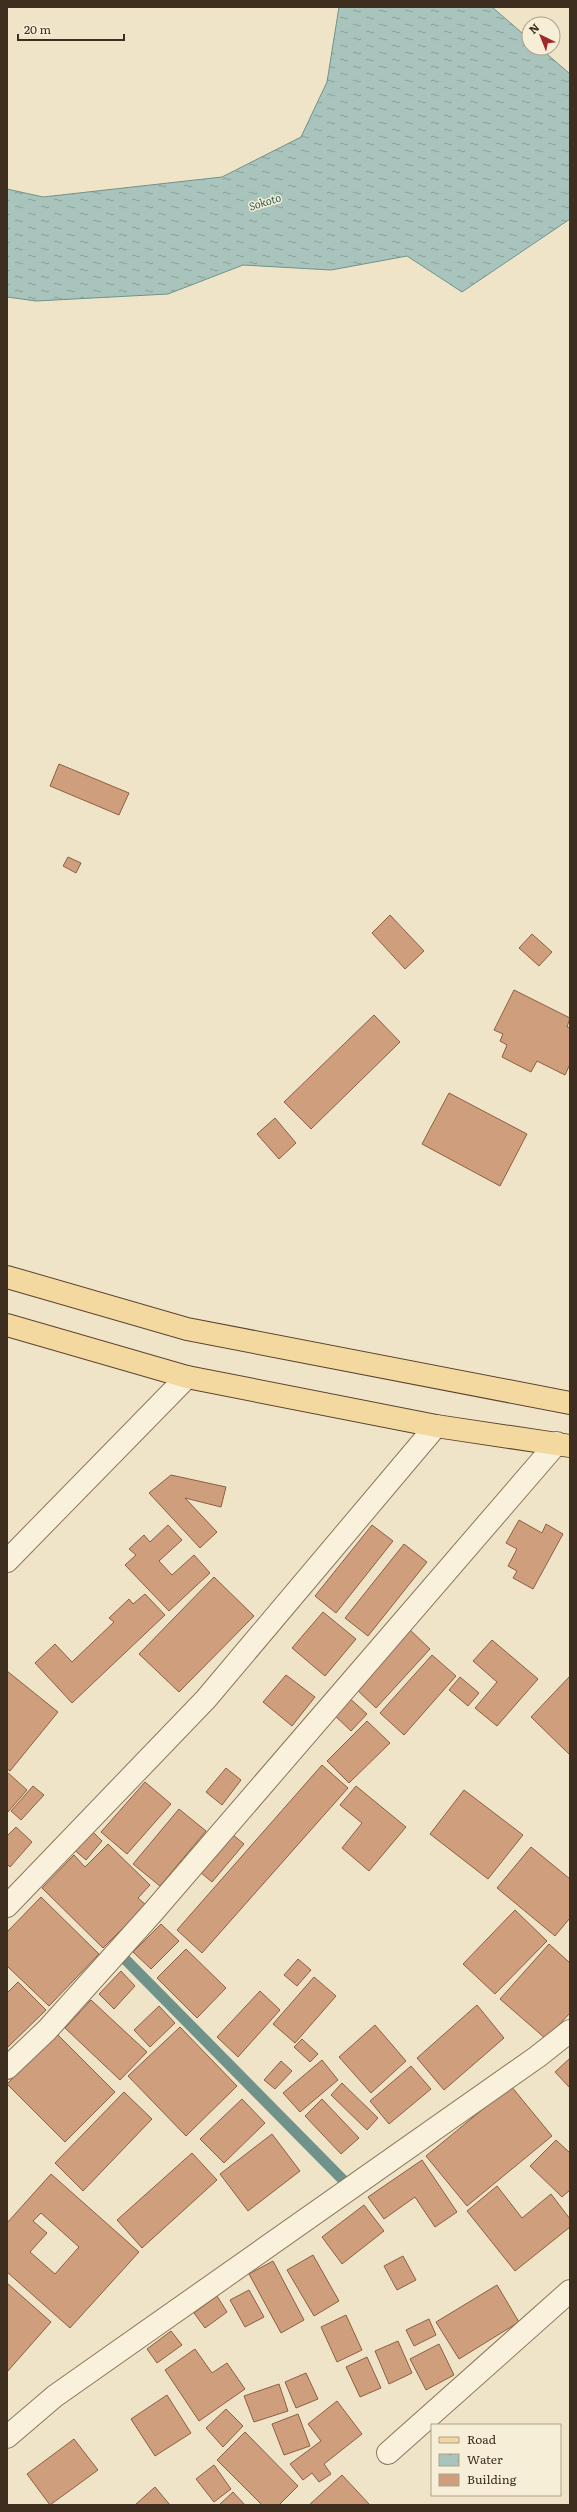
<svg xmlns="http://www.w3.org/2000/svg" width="577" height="2512" font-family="Literata,serif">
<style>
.water{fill:url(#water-ripples);stroke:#6f938a}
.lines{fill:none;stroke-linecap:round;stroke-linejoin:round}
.stream{stroke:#6f938a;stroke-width:11}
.building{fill:#cf9f7d;stroke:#8d5f41;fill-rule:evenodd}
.minor-casing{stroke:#8d765c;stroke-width:24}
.primary-casing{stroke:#5b4430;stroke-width:24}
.minor{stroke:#faf1dc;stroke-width:22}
.primary{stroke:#f3d9a0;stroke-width:22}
.labels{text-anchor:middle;stroke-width:3;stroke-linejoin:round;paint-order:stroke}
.water-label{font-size:11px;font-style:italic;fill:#2f5d5a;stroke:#f7eed8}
</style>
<defs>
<pattern id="water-ripples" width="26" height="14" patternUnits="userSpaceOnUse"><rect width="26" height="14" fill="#a9c4bc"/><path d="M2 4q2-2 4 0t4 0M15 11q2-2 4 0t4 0" fill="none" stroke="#8ba098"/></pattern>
</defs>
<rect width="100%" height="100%" fill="#f0e4c8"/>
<polygon class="water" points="339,7 492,7 529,39 529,48 540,48 570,74 570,219 462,292 407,256 331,270 243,265 168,294 36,301 7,297 7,189 43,197 222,177 301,137 327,82"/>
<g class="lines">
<polyline class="stream" points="117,1951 351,2188"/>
</g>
<g class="building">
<polygon points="59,764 129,793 119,815 50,786"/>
<polygon points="68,857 81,863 76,873 63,866"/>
<polygon points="390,915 424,951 405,969 372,933"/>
<polygon points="532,934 552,952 539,966 519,948"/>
<polygon points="514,990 570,1018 567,1027 570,1028 570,1064 565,1075 537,1061 531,1072 502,1057 507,1045 500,1041 503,1034 494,1030"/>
<polygon points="374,1015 400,1042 311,1129 284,1102"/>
<polygon points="449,1093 527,1134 500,1186 422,1144"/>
<polygon points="275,1118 296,1143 279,1159 257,1134"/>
<polygon points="171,1475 226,1487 221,1507 185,1498 217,1532 200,1548 149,1493"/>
<polygon points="519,1520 542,1533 546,1524 563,1534 533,1589 513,1578 517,1571 508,1566 517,1549 506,1543"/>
<polygon points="168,1525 182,1540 159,1561 172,1575 194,1555 210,1573 169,1611 125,1565 136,1555 129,1549 144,1535 150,1542"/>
<polygon points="372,1525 393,1541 336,1613 315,1596"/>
<polygon points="404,1544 427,1562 368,1636 345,1618"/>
<polygon points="214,1577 254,1616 179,1692 139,1654"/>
<polygon points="145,1594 165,1615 72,1703 35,1663 55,1644 72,1662 114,1622 109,1618 129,1599 133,1604"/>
<polygon points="323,1612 356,1639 325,1676 292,1648"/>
<polygon points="408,1628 430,1649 376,1708 354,1687"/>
<polygon points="492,1640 538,1679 497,1726 475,1708 497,1682 473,1661"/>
<polygon points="432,1655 456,1676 404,1735 380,1713"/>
<polygon points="7,1671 58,1712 10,1771 7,1769"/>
<polygon points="286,1675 315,1697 292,1726 263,1702"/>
<polygon points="570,1676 570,1755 531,1717"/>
<polygon points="460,1677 479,1693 468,1706 449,1690"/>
<polygon points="346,1695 367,1714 351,1731 331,1712"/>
<polygon points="367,1721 390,1743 349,1783 327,1761"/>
<polygon points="322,1765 348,1788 202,1953 177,1930"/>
<polygon points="226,1768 241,1780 222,1805 206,1792"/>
<polygon points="7,1772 27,1790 7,1813"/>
<polygon points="145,1782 171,1804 127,1854 101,1832"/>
<polygon points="33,1786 44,1795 21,1820 11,1811"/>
<polygon points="356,1786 406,1827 369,1871 342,1848 362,1823 340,1805"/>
<polygon points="464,1790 523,1835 488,1879 430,1834"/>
<polygon points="179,1809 206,1831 160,1886 133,1864"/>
<polygon points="16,1827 32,1842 10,1867 7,1864 7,1836"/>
<polygon points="89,1828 102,1841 86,1860 71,1847"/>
<polygon points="232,1834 244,1844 212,1882 200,1872"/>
<polygon points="108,1844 150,1885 138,1898 146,1905 103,1948 42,1888 74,1855 85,1867"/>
<polygon points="531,1847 570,1879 570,1918 555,1936 497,1888"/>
<polygon points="41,1897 99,1954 49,2006 7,1966 7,1932"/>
<polygon points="515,1910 547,1941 495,1994 463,1964"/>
<polygon points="161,1924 179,1941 151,1969 133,1952"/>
<polygon points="549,1944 570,1963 570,2013 546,2039 500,1999"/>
<polygon points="186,1949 226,1988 197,2018 157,1978"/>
<polygon points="298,1959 311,1970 297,1986 284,1975"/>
<polygon points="121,1971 135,1986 114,2009 99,1994"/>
<polygon points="314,1977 336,1996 295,2043 273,2024"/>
<polygon points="18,1982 46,2010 7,2048 7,1993"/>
<polygon points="260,1991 280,2010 238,2057 217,2037"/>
<polygon points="91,2000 147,2052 120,2080 65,2028"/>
<polygon points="477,2005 504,2038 444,2090 417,2058"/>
<polygon points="159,2006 175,2023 150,2047 134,2030"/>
<polygon points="375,2025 406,2061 371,2093 339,2057"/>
<polygon points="180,2027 237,2086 186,2136 128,2076"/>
<polygon points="57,2034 115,2092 65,2142 7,2084"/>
<polygon points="302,2039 318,2054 310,2062 294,2047"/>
<polygon points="570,2058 570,2088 555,2072"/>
<polygon points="322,2060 338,2080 300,2112 283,2093"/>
<polygon points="281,2061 292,2071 275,2089 264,2080"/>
<polygon points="411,2066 431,2089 389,2124 370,2101"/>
<polygon points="342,2083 378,2118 367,2130 331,2095"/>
<polygon points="511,2086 552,2136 467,2206 426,2156"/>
<polygon points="124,2092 152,2119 83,2191 55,2163"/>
<polygon points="242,2099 265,2123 224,2163 200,2139"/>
<polygon points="322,2099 359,2138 341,2154 305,2116"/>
<polygon points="272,2134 300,2171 248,2211 220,2174"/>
<polygon points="556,2140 570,2153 570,2190 562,2197 530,2166"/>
<polygon points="192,2153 217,2180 142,2248 117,2220"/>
<polygon points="422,2160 457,2212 435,2227 415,2197 384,2219 368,2197"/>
<path d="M51,2174L139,2252L70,2328L7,2272V2223ZM41,2213L79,2247L55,2274L30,2252L47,2233L33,2221Z"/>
<polygon points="497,2186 522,2218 551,2194 570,2219 570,2227 515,2271 467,2211"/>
<polygon points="364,2205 384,2231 342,2264 322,2237"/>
<polygon points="313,2255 339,2301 314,2316 287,2270"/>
<polygon points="403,2256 416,2280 397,2290 384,2266"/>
<polygon points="273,2261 304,2320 281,2333 249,2274"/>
<polygon points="7,2283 51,2322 7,2372"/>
<polygon points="497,2285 519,2322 459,2359 436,2322"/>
<polygon points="249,2290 264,2317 245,2327 230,2300"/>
<polygon points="217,2296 227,2312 205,2328 194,2313"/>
<polygon points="346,2315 362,2350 337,2362 321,2327"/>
<polygon points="429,2319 436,2335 414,2346 406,2330"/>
<polygon points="171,2331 182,2345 157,2363 147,2349"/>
<polygon points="398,2341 412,2373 389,2384 375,2351"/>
<polygon points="439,2344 454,2375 426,2390 410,2359"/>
<polygon points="195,2349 212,2373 227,2363 245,2389 199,2421 165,2370"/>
<polygon points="367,2357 381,2388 360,2397 346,2367"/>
<polygon points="306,2373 318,2399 296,2408 285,2382"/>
<polygon points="279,2384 288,2411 254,2422 244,2396"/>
<polygon points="167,2395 191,2433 155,2456 131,2419"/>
<polygon points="337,2401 362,2434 324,2464 331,2474 319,2482 312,2473 303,2480 290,2464 321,2441 308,2424"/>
<polygon points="226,2409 243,2426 223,2447 206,2428"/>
<polygon points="298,2414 310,2446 284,2455 272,2424"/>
<polygon points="245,2432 298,2486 279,2505 262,2505 217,2460"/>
<polygon points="74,2439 98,2470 50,2505 27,2474"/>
<polygon points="214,2465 231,2489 214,2502 196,2479"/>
<polygon points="342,2475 370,2505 309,2505"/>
<polygon points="155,2487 170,2505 135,2505"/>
<polygon points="233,2492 245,2505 219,2505"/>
</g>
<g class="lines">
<defs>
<g id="minor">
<polyline points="7,1561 187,1377"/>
<polyline points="7,1906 206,1699 436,1426"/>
<polyline points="7,2068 47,2030 153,1912 557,1443"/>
<polyline points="7,2437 55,2396 537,2057 570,2031"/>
<polyline points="388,2453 570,2291"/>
</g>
<g id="primary">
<polyline points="7,1277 187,1329 570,1403"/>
<polyline points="7,1325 187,1377 436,1426 570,1446"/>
</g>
</defs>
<use href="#minor" class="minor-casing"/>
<use href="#primary" class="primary-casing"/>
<use href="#minor" class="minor"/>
<use href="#primary" class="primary"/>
</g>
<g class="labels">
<g class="water-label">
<text transform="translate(265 202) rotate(-17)" y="4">Sokoto</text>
</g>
</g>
<rect width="577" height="2512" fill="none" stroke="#3d2e20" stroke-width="16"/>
<rect x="431" y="2424" width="130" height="72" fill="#f7eed8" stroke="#ada18e"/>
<rect x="439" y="2437" width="20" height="6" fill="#f3d9a0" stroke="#ada18e"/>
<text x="467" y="2444" font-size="12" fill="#3d2e20">Road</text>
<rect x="439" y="2454" width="20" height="12" fill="url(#water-ripples)" stroke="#ada18e"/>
<text x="467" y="2464" font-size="12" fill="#3d2e20">Water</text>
<rect x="439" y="2474" width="20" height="12" fill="#cf9f7d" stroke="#ada18e"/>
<text x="467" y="2484" font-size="12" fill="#3d2e20">Building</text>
<g transform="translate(541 36) rotate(317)"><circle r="19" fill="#f7eed8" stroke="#ada18e"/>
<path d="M0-3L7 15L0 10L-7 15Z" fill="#9e2a2b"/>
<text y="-6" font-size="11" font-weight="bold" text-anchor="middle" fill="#3d2e20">N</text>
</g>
<path d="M18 34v6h106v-6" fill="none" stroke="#3d2e20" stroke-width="2"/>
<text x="24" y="34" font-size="12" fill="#3d2e20" stroke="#f7eed8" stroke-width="3" paint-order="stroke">20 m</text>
</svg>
